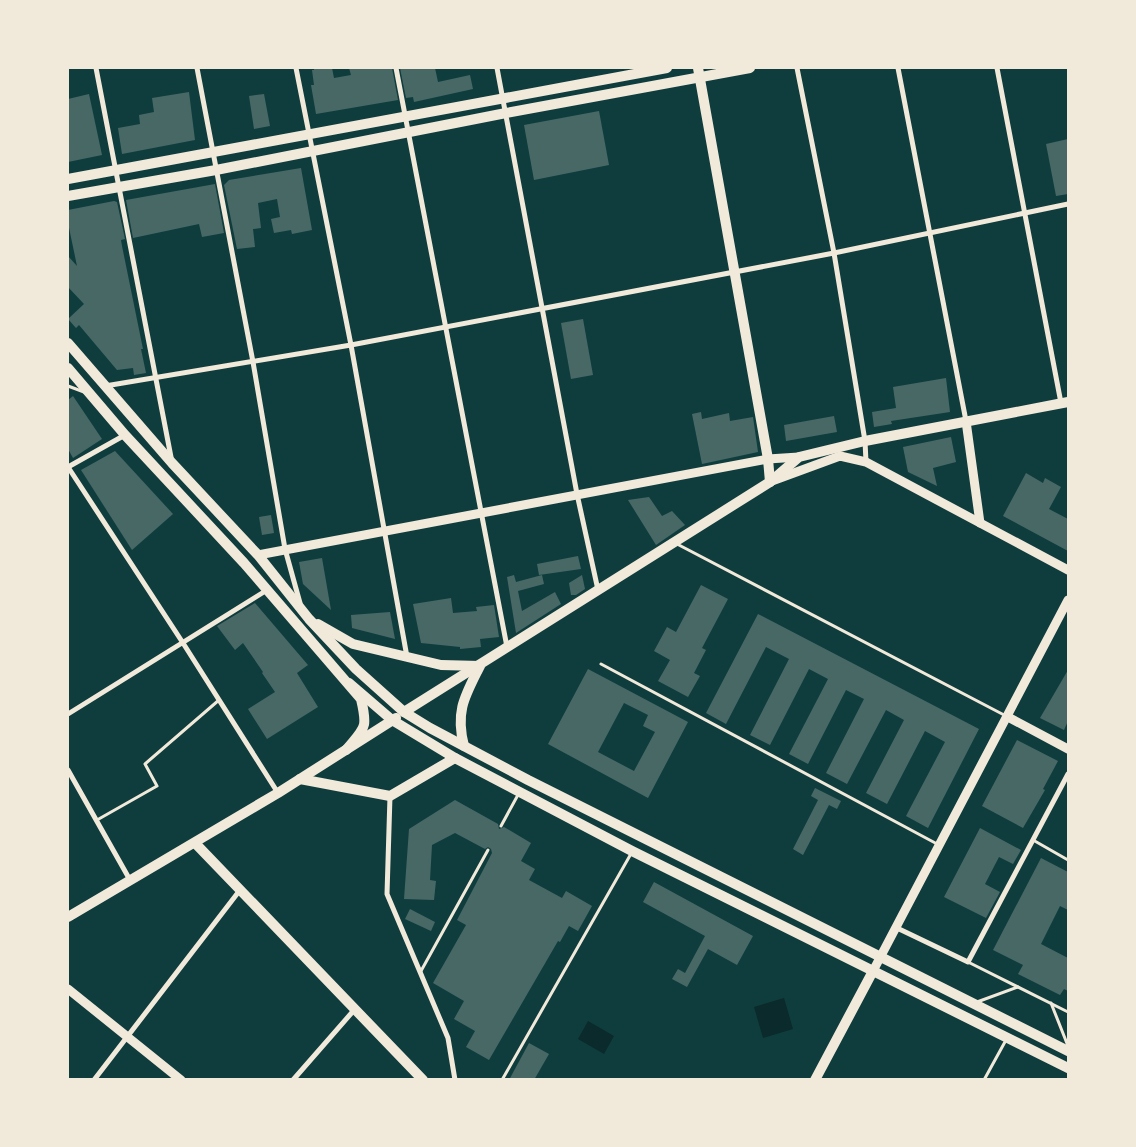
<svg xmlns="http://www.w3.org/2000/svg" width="1136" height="1147" font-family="Arial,sans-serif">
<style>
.water{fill:#0a2a2b}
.building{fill:#486865;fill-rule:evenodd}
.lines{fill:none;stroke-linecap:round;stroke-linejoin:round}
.service{stroke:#f1e9da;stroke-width:3}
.minor{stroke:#f1e9da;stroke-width:5}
.tertiary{stroke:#f1e9da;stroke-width:9}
.secondary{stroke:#f1e9da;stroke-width:10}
.primary{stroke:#f1e9da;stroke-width:10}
</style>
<rect width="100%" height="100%" fill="#0f3d3e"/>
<g class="water">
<polygon points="784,998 793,1029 763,1038 754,1007"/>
<polygon points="588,1021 614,1036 604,1054 578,1039"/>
</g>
<g class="building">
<polygon points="314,68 332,68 334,78 351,75 349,68 392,68 398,100 316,114 311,85 314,85 312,70 314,70"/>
<polygon points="400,68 435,68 438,82 470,75 473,89 414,102 413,97 406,98"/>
<polygon points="189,92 195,140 122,154 118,128 140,124 139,115 154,112 152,98"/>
<polygon points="89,94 102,155 68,162 68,99"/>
<polygon points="264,94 270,126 254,129 249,96"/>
<polygon points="599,111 609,165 534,180 524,125"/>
<polygon points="1068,139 1068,194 1056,196 1046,144"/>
<polygon points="301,168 312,230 292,234 291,230 274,233 271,219 280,217 277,199 258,203 261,228 253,229 255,247 237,249 224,185 229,180"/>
<polygon points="215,184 224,233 202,237 199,224 133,238 126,200"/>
<polygon points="114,201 117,202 125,239 121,240 122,246 143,349 141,349 146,373 134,375 133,368 117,370 79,325 76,328 68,319 84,304 68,287 68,256 77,266 68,223 68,210"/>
<polygon points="583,319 593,375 571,379 561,323"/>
<polygon points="946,378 950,412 891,421 892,424 874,427 872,412 896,408 893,387"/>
<polygon points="73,396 102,439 73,458 68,449 68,400"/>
<polygon points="701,412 702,419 729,413 730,421 753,417 758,452 702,464 692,414"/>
<polygon points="834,416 837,432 786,441 784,425"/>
<polygon points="951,437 956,462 933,468 937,486 908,472 903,447"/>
<polygon points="115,451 173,514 132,550 81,470"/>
<polygon points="1026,473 1043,483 1045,478 1061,487 1049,509 1068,519 1068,551 1003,516"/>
<polygon points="649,497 662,516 672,511 685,525 656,545 628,500"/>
<polygon points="271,515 274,533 262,535 259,517"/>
<polygon points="578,556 581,569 539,575 537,564"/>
<polygon points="322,558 331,610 303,584 299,562"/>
<polygon points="514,575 516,582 542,575 544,584 518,591 522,611 555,592 561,604 516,633 507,577"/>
<polygon points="582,575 585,589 576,595 571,595 569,583"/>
<polygon points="701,585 728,599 702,648 706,650 694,673 700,676 688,697 658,681 670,660 654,651 667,627 676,632"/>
<polygon points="451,598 453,613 477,611 476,607 494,605 499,637 480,639 481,647 460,649 460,647 421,643 413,604"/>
<polygon points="255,603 308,665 297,673 318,707 267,739 248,709 275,692 262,673 263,672 243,643 235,650 217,626"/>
<polygon points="390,612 395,639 352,628 351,615"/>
<polygon points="758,614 979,729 928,828 906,816 945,742 925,731 887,804 866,793 904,720 886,710 847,784 826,773 864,699 846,690 808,764 789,754 828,679 809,669 770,745 750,735 789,659 766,647 726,724 706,713"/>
<path d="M588,669L688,722L648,798L548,744ZM624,703L648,715L643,726L655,732L634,771L598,752Z"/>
<polygon points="1068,670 1068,721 1064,730 1040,718"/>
<polygon points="1017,740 1058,761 1043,789 1045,790 1023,828 982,806"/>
<polygon points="815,788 841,801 837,809 829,805 803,855 793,849 818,800 811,796"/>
<polygon points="455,800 498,824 499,829 504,827 531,843 521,861 535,869 529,880 562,898 566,891 592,906 578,931 569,926 560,942 558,941 489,1060 466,1047 475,1031 454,1019 464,1001 433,983 466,925 457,920 492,853 491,849 488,847 485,849 455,833 432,845 430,880 436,881 434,900 404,899 409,829"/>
<polygon points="980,828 1021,850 1013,864 999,857 985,884 1000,892 986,918 944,897"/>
<polygon points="1041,858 1068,872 1068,910 1060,906 1041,944 1068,958 1068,991 1064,989 1060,995 1018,974 1023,965 993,950"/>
<polygon points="654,882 753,936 737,965 708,949 687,987 672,979 678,969 685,973 705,936 643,902"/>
<polygon points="410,909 435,922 431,931 405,919"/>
<polygon points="529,1043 549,1054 534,1080 509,1080"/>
</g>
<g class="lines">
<g class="service">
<polyline points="68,386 84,392"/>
<polyline points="677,544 1006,716"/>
<polyline points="601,664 939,845"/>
<polyline points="97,820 157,786 145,764 219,700"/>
<polyline points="501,826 519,793"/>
<polyline points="1033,840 1068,860"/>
<polyline points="968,962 1068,1012"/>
<polyline points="421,971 488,850"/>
<polyline points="977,1002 1018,987"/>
<polyline points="1051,1003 1068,1046"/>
<polyline points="502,1080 632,852"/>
<polyline points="984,1080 1006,1040"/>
</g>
<g class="minor">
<polyline points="96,68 171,457"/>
<polyline points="197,68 253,362 285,549 300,603"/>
<polyline points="296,68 351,345 407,657"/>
<polyline points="396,68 507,647"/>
<polyline points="497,68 577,494 598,590"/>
<polyline points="797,68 834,253 865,441 866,462"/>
<polyline points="898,68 966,421"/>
<polyline points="997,68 1061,403"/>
<polyline points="105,386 351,345 834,253 1068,204"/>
<polyline points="68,467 183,643 278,793"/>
<polyline points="68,467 125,435"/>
<polyline points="68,714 267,590"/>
<polyline points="68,770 130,880"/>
<polyline points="390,796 387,894 448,1038 455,1080"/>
<polyline points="897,928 968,962 1068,774"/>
<polyline points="94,1080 240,890"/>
<polyline points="293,1080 355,1009"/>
</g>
<g class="tertiary">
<polyline points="966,421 980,523"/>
<polyline points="772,481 840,456 866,462 1068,570"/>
<polyline points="258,555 768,459 799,457"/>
<polyline points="1008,717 1068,749"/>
<polyline points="873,971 1068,600"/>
<polyline points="68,989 181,1080"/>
</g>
<g class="secondary">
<polyline points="698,68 768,459 770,482"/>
<polyline points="68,179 667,68"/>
<polyline points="68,196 216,170 506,113 750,68"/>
<polyline points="404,712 770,482 799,457 865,441 1068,402"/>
<polyline points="195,843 423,1080"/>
<polyline points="815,1080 873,971"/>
</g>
<g class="primary">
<polyline points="68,343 172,463 258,555 309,619 356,669 404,712 430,728 528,780 1068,1051"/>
<path d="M68,368L125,435L244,563L361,699C368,729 365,727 346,750"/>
<path d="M318,624L353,644L441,665L480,666C465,696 455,711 464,746"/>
<polyline points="349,683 392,720 455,758 632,851 1068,1068"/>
<polyline points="300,779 390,796 455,758"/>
<polyline points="68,917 278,793 396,718"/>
</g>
</g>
<rect width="1136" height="1147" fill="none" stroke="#f1e9da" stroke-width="138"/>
</svg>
